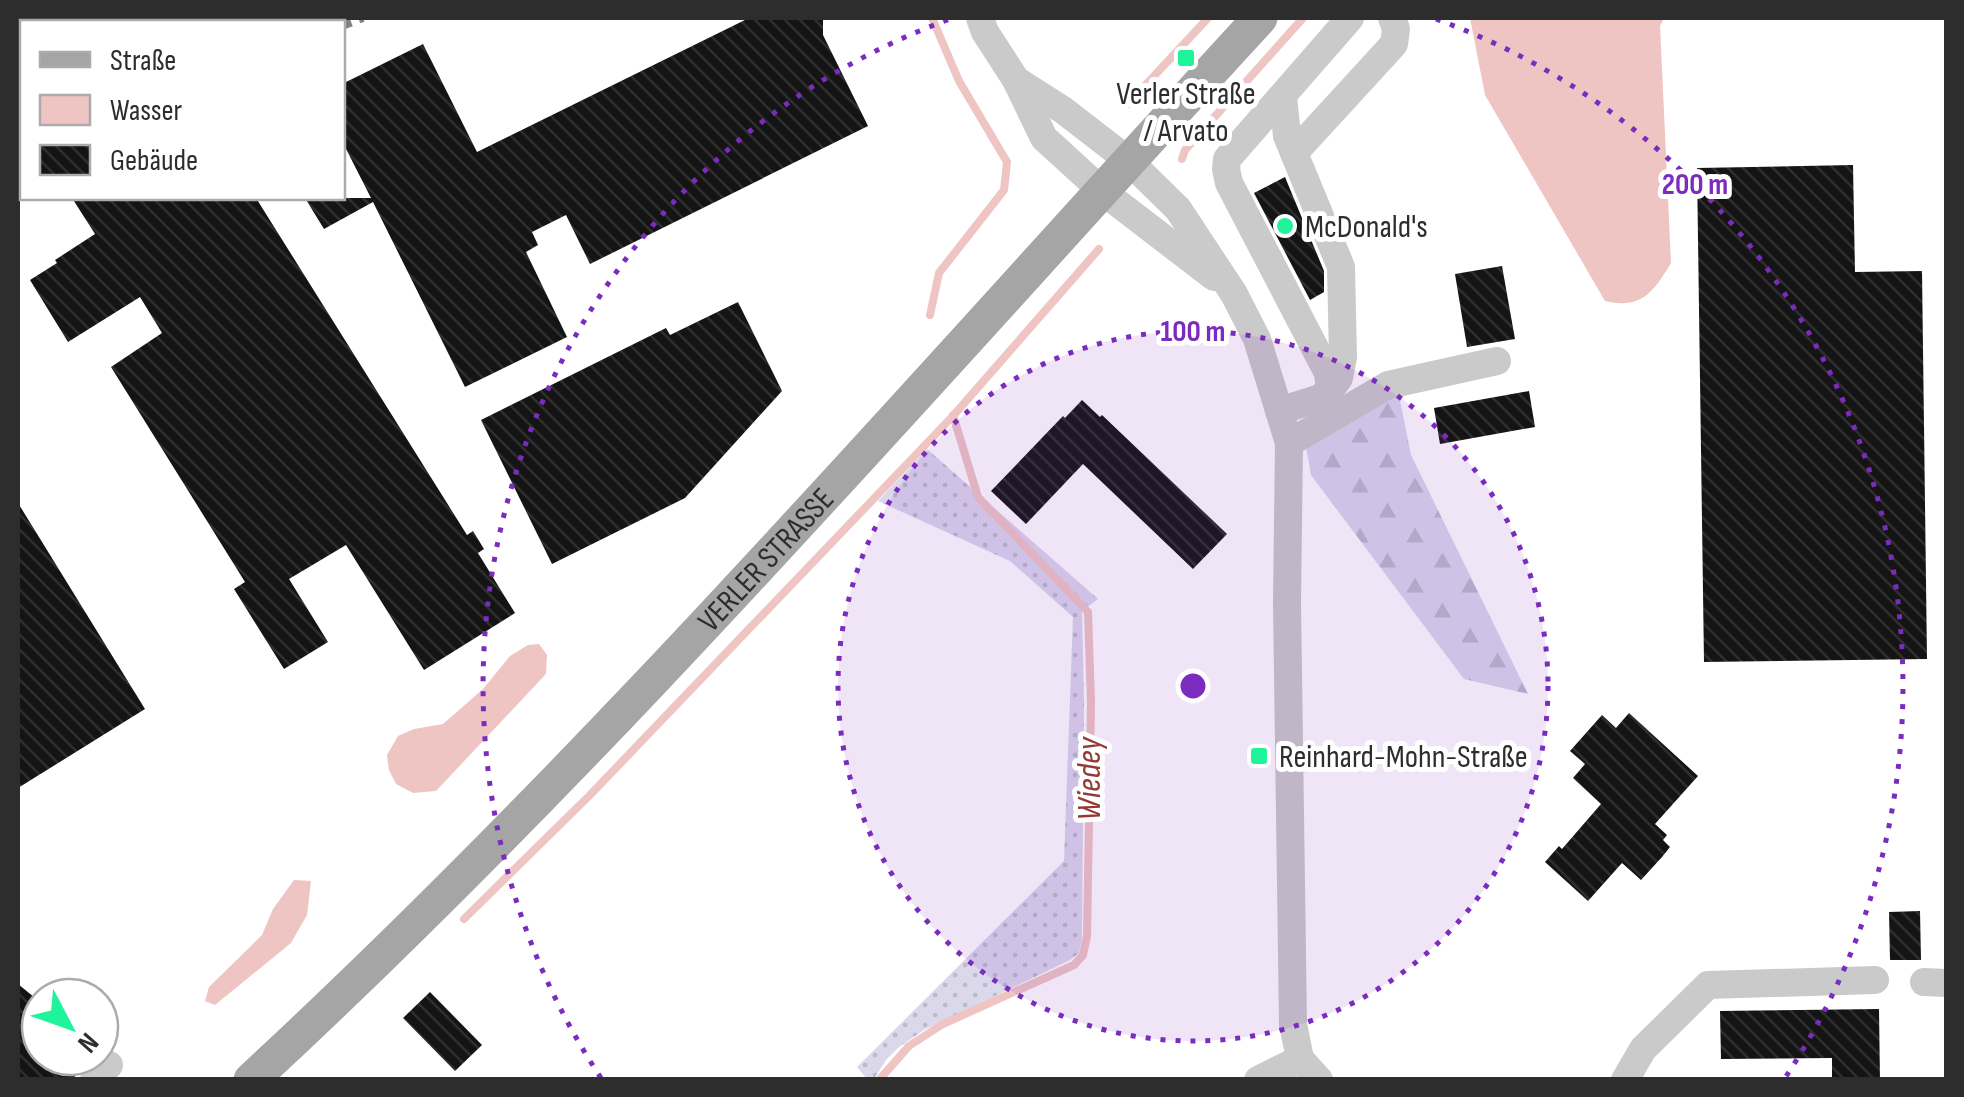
<svg xmlns="http://www.w3.org/2000/svg" width="1964" height="1097" font-family="'Sofia Sans Condensed',sans-serif">
<style>
.grass{fill:url(#grass-dots)}
.forest{fill:url(#forest-firs)}
.water{fill:#eec5c3}
.lines{fill:none;stroke-linecap:round;stroke-linejoin:round}
.stream{stroke:#eec5c3;stroke-width:8}
.building{fill:url(#building-back-hatch)}
.minor{stroke:#cacaca;stroke-width:28}
.major{stroke:#a5a5a5;stroke-width:35}
.rail{stroke:#828282;stroke-width:8;stroke-dasharray:10 8;stroke-linecap:butt}
.ring{fill:none;stroke:#7b2cbf;stroke-width:5;stroke-dasharray:5 10}
.poi-dot{fill:#1ff49b;stroke:#fff;stroke-width:4}
.labels{text-anchor:middle;stroke-width:10;stroke-linejoin:round;paint-order:stroke}
.poi-label{font-size:32px;fill:#2d2d2d;stroke:#fff;text-anchor:start}
.street-label{font-size:32px;fill:#2d2d2d;stroke:#fff}
.water-label{font-size:35px;font-style:italic;fill:#953934;stroke:#fff}
.centre{fill:#7b2cbf;stroke:#fff;stroke-width:5}
.ring-label{font-size:30px;text-anchor:middle;font-weight:bold;fill:#7b2cbf;stroke:#fff;stroke-width:10;stroke-linejoin:round;paint-order:stroke}
</style>
<defs>
<pattern id="grass-dots" width="8" height="8" patternUnits="userSpaceOnUse" patternTransform="scale(2.5)"><rect width="8" height="8" fill="#dbd8ec"/><path d="M2 2h.1M6 6h.1" fill="none" stroke="#bcbacb" stroke-width="1.8" stroke-linecap="round"/></pattern>
<pattern id="forest-firs" width="22" height="20" patternUnits="userSpaceOnUse" patternTransform="scale(2.5)"><rect width="22" height="20" fill="#dbd8ec"/><path d="M5 1l3.5 6h-7zM16 11l3.5 6h-7z" fill="#bcbacb"/></pattern>
<pattern id="building-back-hatch" width="6" height="6" patternUnits="userSpaceOnUse" patternTransform="scale(2.5)"><rect width="6" height="6" fill="#141414"/><path d="M-1 5l2 2M0 0l6 6M5-1l2 2" fill="none" stroke="#2e2e2e"/></pattern>
</defs>
<rect width="100%" height="100%" fill="#fff"/>
<polygon class="grass" points="927,449 1098,599 1082,611 1084,702 1082,939 1079,953 1070,960 924,1030 898,1048 886,1060 874,1079 867,1079 857,1067 1064,861 1073,617 1010,561 878,501"/>
<polygon class="forest" points="1394,371 1411,455 1528,694 1464,679 1311,475 1302,424"/>
<g class="water">
<path d="M1470,18H1664L1660,26L1671,263C1654,291 1642,310 1605,301L1485,95Z"/>
<polygon points="539,644 547,655 546,674 436,791 413,793 396,784 389,770 387,755 398,736 414,729 443,724 483,689 510,656 528,645"/>
<polygon points="294,880 311,881 307,915 291,943 215,1005 205,1001 209,987 262,935 273,909"/>
</g>
<g class="lines">
<g class="stream">
<polyline points="61,22 72,18"/>
<polyline points="18,44 22,41"/>
<polyline points="1128,104 1208,18"/>
<polyline points="1182,159 1185,150 1303,18"/>
<polyline points="930,315 939,273 1004,190 1007,162 959,81 932,18"/>
<polyline points="464,919 590,795 953,416 1099,249"/>
<polyline points="879,1080 909,1046 943,1024 1074,965 1083,955 1087,936 1091,702 1088,612 978,497 953,415"/>
</g>
</g>
<g class="building">
<polygon points="749,18 823,18 823,35 868,126 590,264 566,215 532,232 538,245 526,252 567,337 465,387 373,202 324,229 305,198 371,198 342,141 342,84 423,44 477,152"/>
<polygon points="1853,165 1855,272 1922,271 1927,659 1704,662 1697,168"/>
<polygon points="1285,177 1324,271 1324,292 1310,300 1254,193"/>
<polygon points="72,198 256,198 467,535 473,531 484,549 478,553 515,613 424,670 346,545 289,579 328,642 284,669 234,589 245,582 111,367 162,333 140,297 68,342 30,280 57,263 55,260 95,234"/>
<polygon points="1502,266 1515,339 1467,347 1455,274"/>
<polygon points="738,302 782,391 685,498 552,564 481,420 666,328 670,335"/>
<polygon points="1529,391 1535,427 1440,444 1434,408"/>
<polygon points="1082,400 1100,417 1102,415 1227,534 1193,569 1083,464 1026,524 991,491 1063,416 1065,418"/>
<polygon points="18,503 145,709 18,788"/>
<polygon points="1629,713 1698,776 1655,824 1667,835 1663,840 1670,847 1662,857 1641,880 1622,863 1588,901 1545,862 1559,846 1562,849 1601,804 1573,778 1585,764 1570,751 1602,715 1616,728"/>
<polygon points="1920,911 1921,960 1890,960 1889,912"/>
<polygon points="18,984 40,1002 40,1057 90,1057 72,1080 18,1080"/>
<polygon points="430,992 482,1045 455,1071 403,1018"/>
<polygon points="1879,1009 1880,1080 1832,1080 1832,1058 1721,1059 1720,1011"/>
</g>
<g class="lines">
<g class="minor">
<polyline points="980,18 985,32 1016,80 1044,138 1102,191 1214,277"/>
<polyline points="132,22 143,18"/>
<polyline points="308,22 318,18"/>
<polyline points="18,77 22,75"/>
<polyline points="1016,80 1063,110 1129,161 1178,209 1234,294 1257,339 1289,443 1287,603 1293,1024 1300,1059 1319,1080"/>
<polyline points="1294,153 1394,44 1396,29 1392,18"/>
<polyline points="1330,390 1328,373 1229,183 1226,169 1227,159 1350,18"/>
<polyline points="1279,411 1320,398 1330,390 1339,378 1343,357 1341,267 1287,136 1283,96"/>
<polyline points="1289,443 1388,385 1497,361"/>
<polyline points="1924,982 1946,983"/>
<polyline points="94,1080 109,1065"/>
<polyline points="1258,1080 1300,1059"/>
<polyline points="1625,1080 1643,1049 1708,985 1875,980"/>
</g>
<path class="major" id="s1" d="M251,1080C610,748 929,377 1260,18"/>
<g class="rail">
<polyline points="225,22 235,18"/>
<polyline points="259,22 270,18"/>
<polyline points="342,26 363,18"/>
<polyline points="18,102 22,101"/>
</g>
</g>
<circle cx="1193" cy="686" r="355" fill="#7b2cbf" fill-opacity=".12"/>
<g class="ring">
<circle cx="1193" cy="686" r="355"/>
<path d="M601 1078A710 710 0 0 1 950 19M1436 19A710 710 0 0 1 1785 1078"/>
</g>
<g class="poi-dot">
<rect x="1176" y="48" width="20" height="20" rx="5"/>
<circle cx="1285" cy="226" r="10"/>
<rect x="1249" y="746" width="20" height="20" rx="5"/>
</g>
<g class="labels">
<g class="poi-label">
<text x="1186" y="104" text-anchor="middle">Verler Straße<tspan x="1186" dy="37">/ Arvato</tspan></text>
<text x="1305" y="237">McDonald's</text>
<text x="1279" y="767">Reinhard-Mohn-Straße</text>
</g>
<g class="street-label">
<text dy="11" stroke="none"><textPath href="#s1" startOffset="732">VERLER STRASSE</textPath></text>
</g>
<g class="water-label">
<text transform="translate(1088 779) rotate(-90)" y="12">Wiedey</text>
</g>
</g>
<circle cx="1193" cy="686" r="15" class="centre"/>
<g class="ring-label">
<text x="1695" y="194">200 m</text>
<text x="1193" y="341">100 m</text>
</g>
<rect width="1964" height="1097" fill="none" stroke="#2d2d2d" stroke-width="40"/>
<rect x="20" y="20" width="325" height="180" fill="#ffffff" stroke="#ababab" stroke-width="2.5"/>
<rect x="40" y="52" width="50" height="15" fill="#a5a5a5" stroke="#ababab" stroke-width="2.5"/>
<text x="110" y="70" font-size="30" fill="#2d2d2d">Straße</text>
<rect x="40" y="95" width="50" height="30" fill="#eec5c3" stroke="#ababab" stroke-width="2.5"/>
<text x="110" y="120" font-size="30" fill="#2d2d2d">Wasser</text>
<rect x="40" y="145" width="50" height="30" fill="url(#building-back-hatch)" stroke="#ababab" stroke-width="2.5"/>
<text x="110" y="170" font-size="30" fill="#2d2d2d">Gebäude</text>
<g transform="translate(70 1027) rotate(131)"><circle r="48" fill="#ffffff" stroke="#ababab" stroke-width="2.5"/>
<path d="M0-8L18 38L0 25L-18 38Z" fill="#1ff49b"/>
<text y="-15" font-size="28" font-weight="bold" text-anchor="middle" fill="#2d2d2d">N</text>
</g>
</svg>
